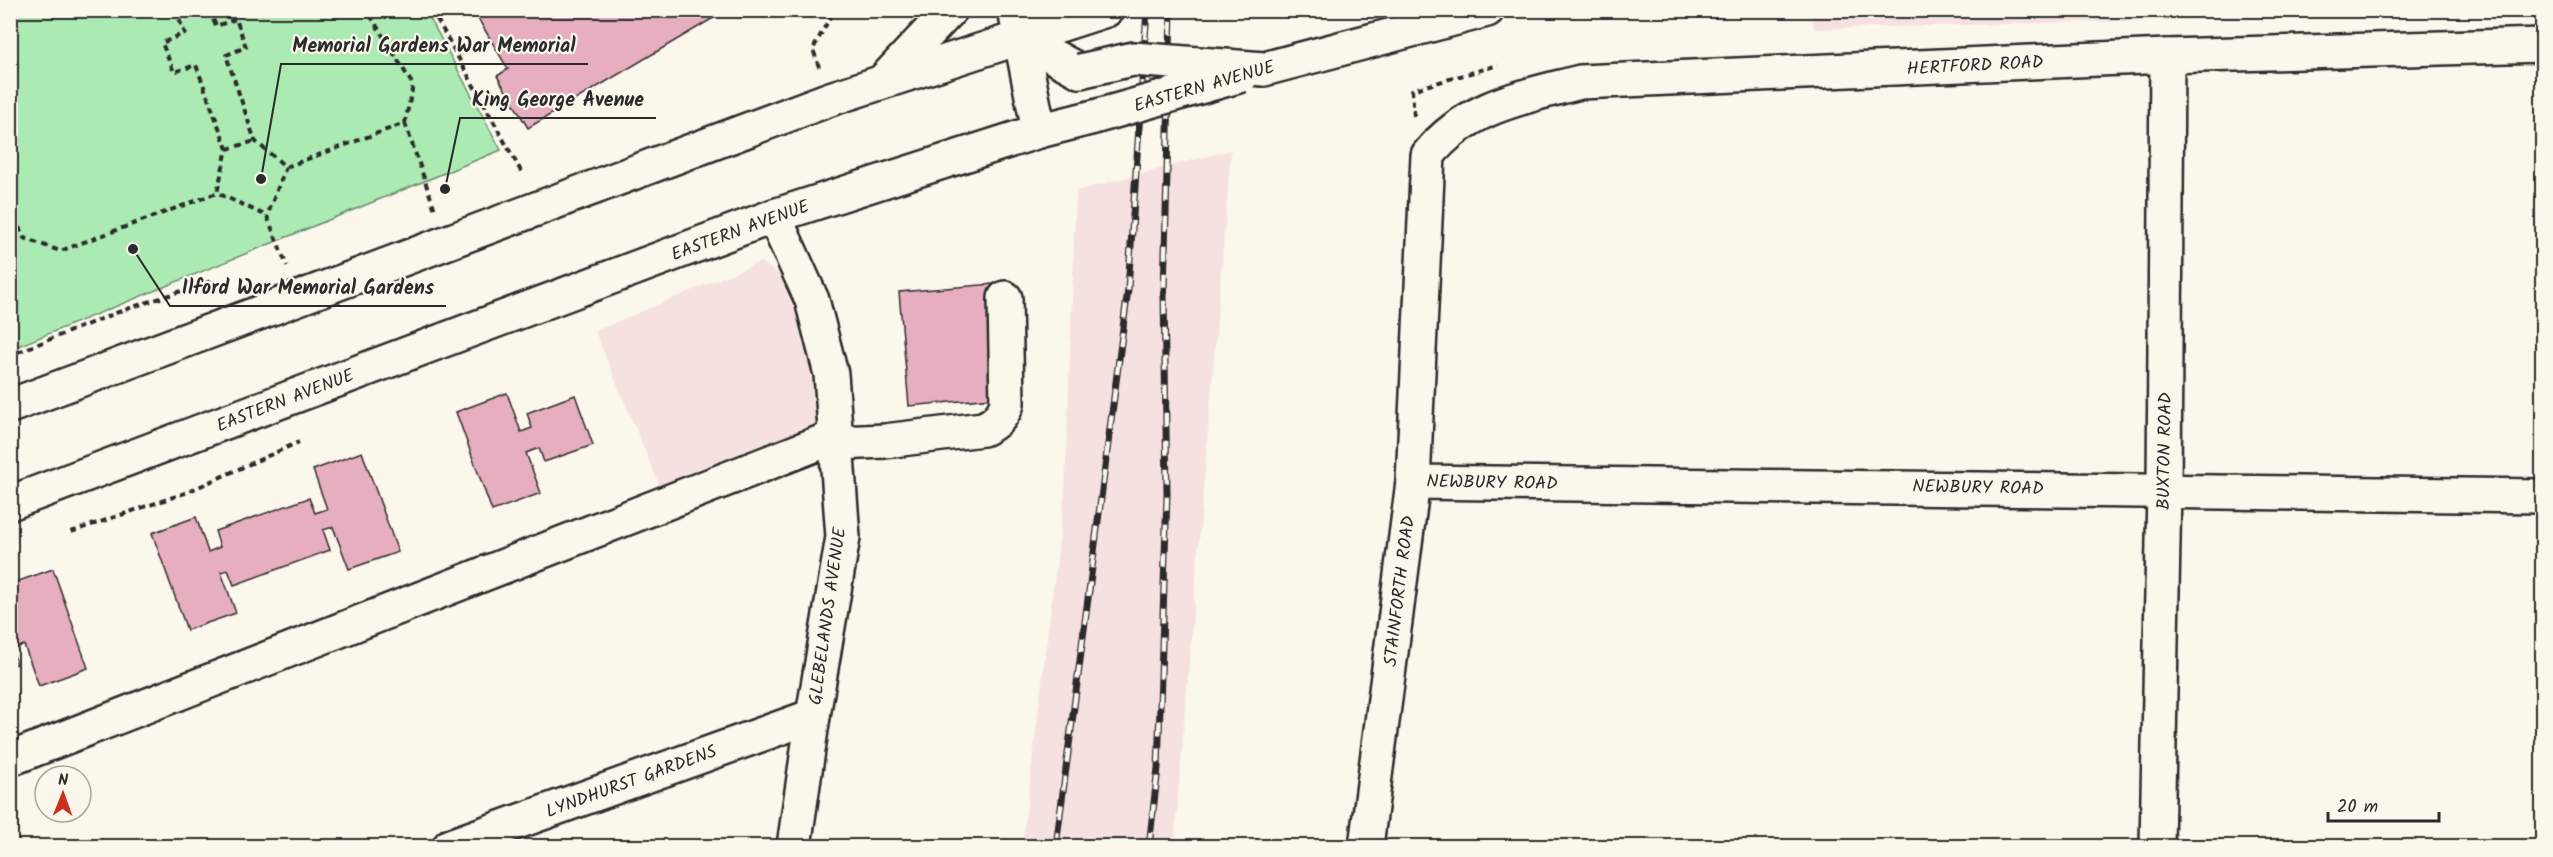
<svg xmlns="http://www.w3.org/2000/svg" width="2553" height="857" font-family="Kalam,sans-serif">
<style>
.built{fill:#f5e1df}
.green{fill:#abebb3;stroke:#6b8b6f;stroke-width:1.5}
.building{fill:#e7aec0;stroke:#2b2b2b;stroke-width:1.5}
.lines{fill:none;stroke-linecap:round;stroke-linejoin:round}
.minor-casing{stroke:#2b2b2b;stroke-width:38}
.highway-casing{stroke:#2b2b2b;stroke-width:38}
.path{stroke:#2b2b2b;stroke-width:4;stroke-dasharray:6 4.5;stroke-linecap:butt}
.minor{stroke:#fbf7ec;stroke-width:33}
.highway{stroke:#fbf7ec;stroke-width:33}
.rail-casing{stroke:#2b2b2b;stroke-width:7}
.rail{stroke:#fbf7ec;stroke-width:4.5;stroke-dasharray:14;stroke-linecap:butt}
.highway-bridge-casing{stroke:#2b2b2b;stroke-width:38;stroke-linecap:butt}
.highway-bridge{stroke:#fbf7ec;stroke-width:33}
.labels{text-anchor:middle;stroke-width:4.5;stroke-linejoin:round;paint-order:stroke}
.street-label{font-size:18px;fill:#2b2b2b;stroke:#fbf7ec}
.leader{fill:none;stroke:#2b2b2b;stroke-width:2}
.callout-dot{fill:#2b2b2b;stroke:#fbf7ec;stroke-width:2}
.callout-label{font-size:20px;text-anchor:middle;font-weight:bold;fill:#2b2b2b;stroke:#fbf7ec;stroke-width:4.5;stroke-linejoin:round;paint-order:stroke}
</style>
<rect width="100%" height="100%" fill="#fbf7ec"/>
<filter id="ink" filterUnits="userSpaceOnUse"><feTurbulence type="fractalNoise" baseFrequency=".0167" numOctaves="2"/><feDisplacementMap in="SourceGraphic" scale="12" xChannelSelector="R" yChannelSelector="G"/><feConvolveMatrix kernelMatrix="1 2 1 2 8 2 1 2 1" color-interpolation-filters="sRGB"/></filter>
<g filter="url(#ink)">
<g class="built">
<polygon points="2542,10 1814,29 1811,11 1811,10"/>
<polygon points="1231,150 1174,846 1022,846 1065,492 1076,191"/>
<polygon points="760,262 781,275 806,338 822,429 661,489 595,331"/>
</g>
<polygon class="green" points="11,10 426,11 501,150 11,349"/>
<g class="building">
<polygon points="473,10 727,10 528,128 497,76 508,69"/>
<polygon points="993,284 1003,397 909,406 899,292"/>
<polygon points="507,393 521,432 532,428 527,413 575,395 593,445 544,462 539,448 526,453 541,493 492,511 456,412"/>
<polygon points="362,452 398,552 349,569 333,527 323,530 330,550 234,585 228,570 221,572 236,613 187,630 152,533 196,517 208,552 220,547 215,531 309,498 315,513 327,509 313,470"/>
<polygon points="53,569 88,668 39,686 24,645 12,650 17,664 10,666 10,628 16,626 10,612 10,584"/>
</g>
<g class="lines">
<defs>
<g id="minor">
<polyline points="1015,10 1039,131"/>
<polyline points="774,216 812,300 831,374 843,537 813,716 794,846"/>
<path d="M838,443L885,441L983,429C996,423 1002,417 1007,404L1005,298"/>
<polyline points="1413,482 2542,496"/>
<polyline points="10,759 837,436"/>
<polyline points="450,846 813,716"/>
<path d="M1366,846L1413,482L1428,155C1467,106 1523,97 1580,82L2167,56L2542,45"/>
<polyline points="2157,846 2164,489 2167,56"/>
</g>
<g id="highway">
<polyline points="1021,39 1080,71"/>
<polyline points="1264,69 1487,10"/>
<polyline points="885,79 950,10"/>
<polyline points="10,406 830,99 1106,10"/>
<polyline points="10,503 774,216 1039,131 1094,117"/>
</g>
</defs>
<use href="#minor" class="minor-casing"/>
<use href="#highway" class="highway-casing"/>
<g class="path">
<polyline points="179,10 177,15 185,33 162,43 174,72 196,65 227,149 217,193"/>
<polyline points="209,10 216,26 236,19 246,47 226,55 255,141 286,167 267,216"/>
<polyline points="432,10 523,175"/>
<polyline points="819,67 813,49 834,10"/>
<polyline points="1414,116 1412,90 1498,65"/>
<polyline points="405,123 435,210"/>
<polyline points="227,149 255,141"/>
<polyline points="286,167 405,123 413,85 367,10"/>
<polyline points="10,208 24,238 60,251 217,193 267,216 287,266"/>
<polyline points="18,352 121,311 215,280"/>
<polyline points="71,532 185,493 299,442"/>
</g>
<use href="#minor" class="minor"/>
<use href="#highway" class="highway"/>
<defs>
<g id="rail">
<polyline points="1056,846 1128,289 1147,10"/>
<polyline points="1149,846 1158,768 1167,494 1164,294 1171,10"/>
</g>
</defs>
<use href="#rail" class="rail-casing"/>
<use href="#rail" class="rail"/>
<defs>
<g id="highway-bridge">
<polyline points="1080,71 1133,59 1264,69"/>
<polyline points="1094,117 1242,75"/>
</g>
</defs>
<use href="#highway-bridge" class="highway-bridge-casing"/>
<use href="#highway-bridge" class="highway-bridge"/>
</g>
</g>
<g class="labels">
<g class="street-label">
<text transform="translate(1975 65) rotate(-3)" y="6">HERTFORD ROAD</text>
<text transform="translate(1204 86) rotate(-16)" y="6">EASTERN AVENUE</text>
<text transform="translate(740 230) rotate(-20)" y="6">EASTERN AVENUE</text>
<text transform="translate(285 400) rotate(-21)" y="6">EASTERN AVENUE</text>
<text transform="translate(2164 451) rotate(-89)" y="6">BUXTON ROAD</text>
<text transform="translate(1492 482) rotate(1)" y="6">NEWBURY ROAD</text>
<text transform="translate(1978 487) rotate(1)" y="6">NEWBURY ROAD</text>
<text transform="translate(1399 591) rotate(-83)" y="6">STAINFORTH ROAD</text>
<text transform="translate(827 616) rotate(-82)" y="6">GLEBELANDS AVENUE</text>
<text transform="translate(631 781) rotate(-20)" y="6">LYNDHURST GARDENS</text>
</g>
</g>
<path class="leader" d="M261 179L281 64H588M445 189L460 118H656M133 249L170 306H446"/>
<g class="callout-dot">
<circle cx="261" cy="179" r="6"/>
<circle cx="445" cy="189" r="6"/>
<circle cx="133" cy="249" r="6"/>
</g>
<g class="callout-label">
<text x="434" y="52">Memorial Gardens War Memorial</text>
<text x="558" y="106">King George Avenue</text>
<text x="308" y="294">Ilford War Memorial Gardens</text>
</g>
<rect width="2553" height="857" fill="none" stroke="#fbf7ec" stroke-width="36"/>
<rect x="18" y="18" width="2517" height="821" fill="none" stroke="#2b2b2b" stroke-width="2" filter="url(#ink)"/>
<g transform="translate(63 794) rotate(1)"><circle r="28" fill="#fbf7ec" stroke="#a8a59f" stroke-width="1.5"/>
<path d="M0-4.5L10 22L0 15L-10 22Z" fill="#c8321e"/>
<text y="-9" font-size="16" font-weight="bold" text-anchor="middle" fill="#2b2b2b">N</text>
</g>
<path d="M2328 812v9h111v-9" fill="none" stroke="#2b2b2b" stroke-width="3"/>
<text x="2337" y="812" font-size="18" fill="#2b2b2b" stroke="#fbf7ec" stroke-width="4.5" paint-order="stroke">20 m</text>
</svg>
